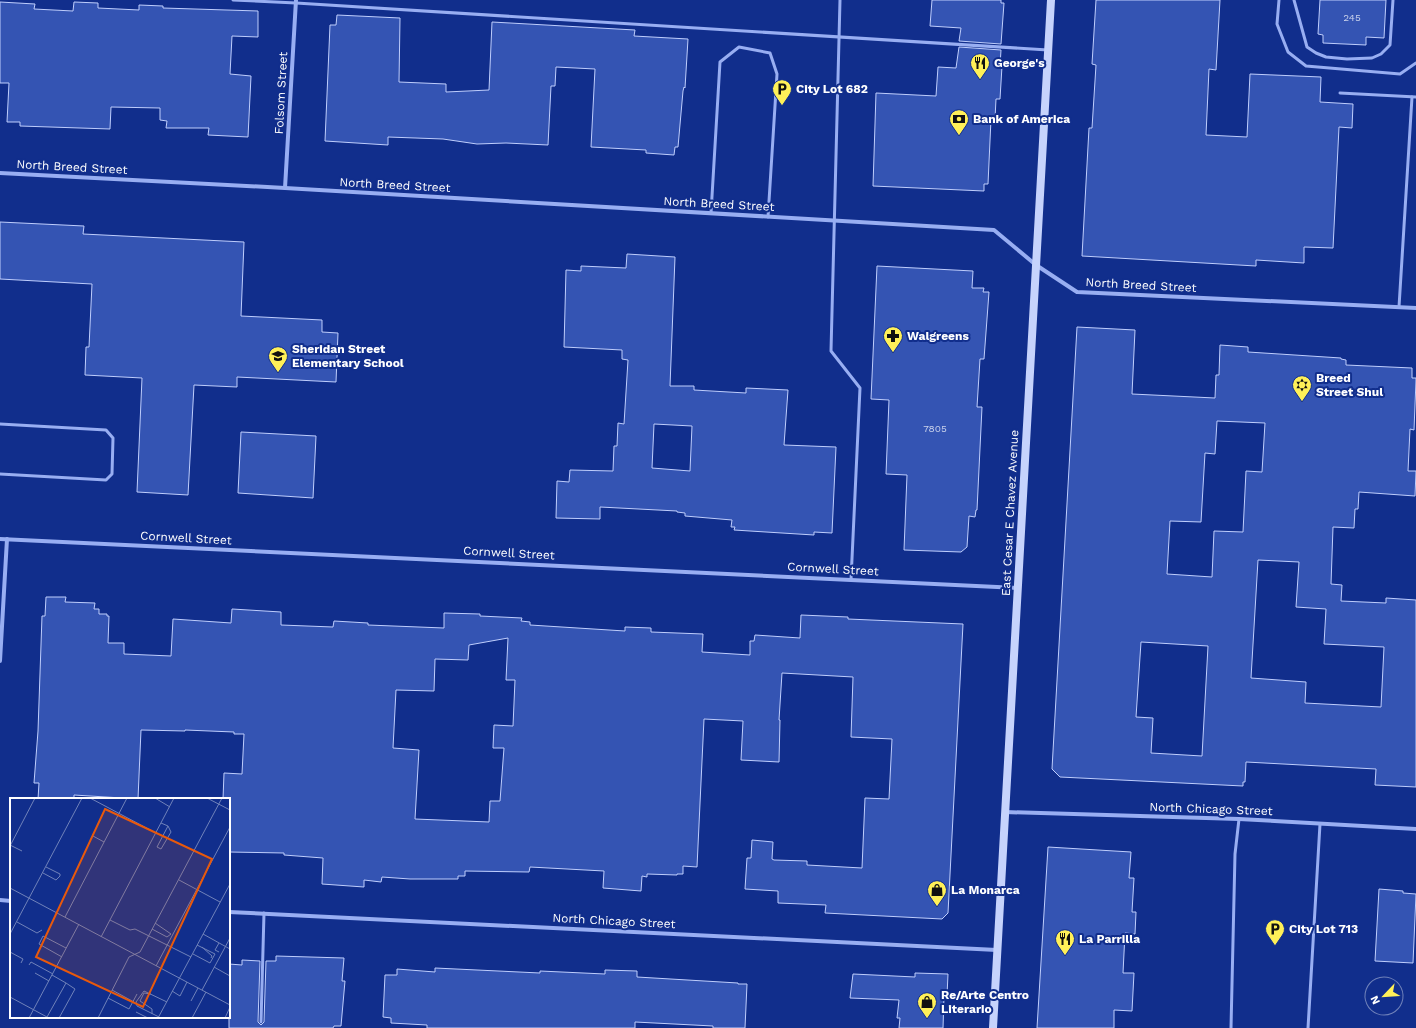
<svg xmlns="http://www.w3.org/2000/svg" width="1416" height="1028" font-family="'Work Sans',sans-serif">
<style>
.building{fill:#3454b3;stroke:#bfcefd;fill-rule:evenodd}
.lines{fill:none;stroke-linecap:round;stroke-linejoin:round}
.service{stroke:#98aef2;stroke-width:3}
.minor{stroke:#98aef2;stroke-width:4}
.secondary{stroke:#c6d3fc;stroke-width:8}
.labels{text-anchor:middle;stroke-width:4;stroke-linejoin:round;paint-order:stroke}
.number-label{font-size:10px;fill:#ccd4ec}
.poi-label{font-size:12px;font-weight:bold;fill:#fff;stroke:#112e8c;text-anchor:start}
.street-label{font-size:12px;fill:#fff;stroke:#112e8c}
.inset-road{fill:none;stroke:#7082ba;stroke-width:1}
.view{fill:#e8590c;fill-opacity:0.15;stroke:#e8590c;stroke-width:2}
.inset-edge{fill:none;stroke:#fff;stroke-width:2}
</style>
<rect width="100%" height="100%" fill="#112e8c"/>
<g class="building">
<polygon points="932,0 1001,0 1001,3 1004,3 1001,44 959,41 961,28 930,26"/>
<polygon points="1096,0 1220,0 1216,70 1209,69 1206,135 1247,137 1250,74 1321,77 1320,102 1353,104 1352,128 1339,127 1333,248 1304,247 1304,263 1256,260 1256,266 1082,256 1089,128 1092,128 1096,65 1092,64"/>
<polygon points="1320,0 1386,0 1384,38 1366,37 1366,45 1323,43 1323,35 1318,34"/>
<polygon points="0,2 35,4 34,9 73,11 74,2 98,3 98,8 139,10 139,5 163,6 163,8 258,11 258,37 232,36 230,74 251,76 248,137 208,135 209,128 166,128 167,121 160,120 160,108 111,107 110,129 20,126 20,122 7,122 9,83 0,83"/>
<polygon points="337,15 400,18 399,82 446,84 446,92 489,90 492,22 635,30 634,36 688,39 685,88 684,87 683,91 678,147 675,147 674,155 646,153 646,150 591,147 595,69 556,67 555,86 551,86 548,145 506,143 477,144 443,139 388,137 388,145 325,141 330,25 336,25"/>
<polygon points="959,47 1001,50 1000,66 1002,66 1000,99 996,99 995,119 991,119 988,184 984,184 984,191 873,186 876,93 936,96 938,67 956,68"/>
<polygon points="0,222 84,226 83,234 244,242 241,316 322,320 322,332 338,333 336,382 237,377 237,387 194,385 188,495 137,492 142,378 85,375 86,347 89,347 92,284 0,279"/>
<path d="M627,254L675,257L670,386H694V390L746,393V388L788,390L784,445L836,447L832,533L814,532V535L734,530L735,527H731L732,520L685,516V513L677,512V511L600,507V519L556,518L557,481L569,482L570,470L613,471L614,446H617L618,423L624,424L628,360L622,359V350L564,347L566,270L581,271V266L626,268ZM654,424L692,426L690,471L652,468Z"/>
<polygon points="877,266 973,271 972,288 984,288 983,292 989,292 984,359 980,359 977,407 982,407 977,510 976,510 975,517 969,516 967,547 961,552 904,550 907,475 886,474 889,400 871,399"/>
<path d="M1077,327L1135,330L1132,394L1215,398L1216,375H1219L1220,345L1248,347V352L1341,358V359L1346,360V365L1412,368V378H1416V380L1414,430L1410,429L1408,471H1416L1415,496L1359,492L1358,509H1355L1354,528L1333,527L1331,584L1342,585L1341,601L1386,603V598L1416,600V787L1375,785L1376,769L1246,762L1245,782H1243V786L1060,777L1052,769ZM1217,421L1265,423L1262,472L1246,471L1243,532L1214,531L1212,577L1167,574L1170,521L1201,522L1205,453L1215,454ZM1258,560L1299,562L1296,607L1326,609L1324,644L1384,647L1381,707L1305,703L1306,682L1251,678ZM1141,642L1208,646L1202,756L1151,753L1153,718L1136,717Z"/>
<polygon points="241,432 316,436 313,498 238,493"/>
<path d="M46,597H66L65,602L95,603L94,609H99V614H107V616H109L108,643H124V654L171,656L173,619L231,623L232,609L281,612V625L333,627L334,621L368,623V625L444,628V613L480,614V616L522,618L521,621L530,622V625L625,631V627L651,628V632L703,634L702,652L750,655V641H754L755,635L800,638L801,615L848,617V619L963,624L948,913L942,919L825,913L826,905L778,903V891L745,889L747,858H751L752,840L773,842L772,859L774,860L807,861V865L862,868L865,798L889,799L892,739L851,737L853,677L782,673L779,720H780L779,762L741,760L743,721L704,719L697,867L683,866V874H677V875L647,874V877L642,876L641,891L603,888L604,871L530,867L529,872L465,871V876H458V879H410L382,877L381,882L364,880V887L322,884L323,858L284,855V853L229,852V799H223L224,773L242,774L244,734H234V732L185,730V731L141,730L138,799L74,795V799H38L39,783H34L38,731L42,616H45ZM508,638L506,680H515L513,726L494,725L493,748H504L500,801H490L489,822L415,819L419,750L393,748L396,690L434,691L435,659L468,660L469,645Z"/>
<polygon points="1048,847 1131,852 1129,878 1134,878 1132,912 1136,912 1135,934 1125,933 1123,973 1134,973 1132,1011 1114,1010 1114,1028 1037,1028"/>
<polygon points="1379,889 1403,891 1403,893 1416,894 1413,963 1375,961"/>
<polygon points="276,956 344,958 342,981 345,981 341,1026 334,1026 333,1028 229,1028 229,964 242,965 242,960 260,961 258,1022 261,1025 264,1022 266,961 276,961"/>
<polygon points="435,968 540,973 540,971 605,974 605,970 637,971 637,977 738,983 738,984 747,984 745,1028 713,1028 713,1026 635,1022 635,1028 427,1028 427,1025 391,1023 391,1018 383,1017 385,975 397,975 397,969 435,972"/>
<polygon points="915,973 948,974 947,996 944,996 943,1028 899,1028 900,1018 897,1018 899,1000 850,998 853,974 915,977"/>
</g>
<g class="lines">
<g class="service">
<polyline points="233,0 296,3 1048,50"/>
<polyline points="840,0 831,351 860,388 851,580"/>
<polyline points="1279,0 1277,24 1288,52 1306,66 1400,74 1416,63"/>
<polyline points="1294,0 1307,47 1316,53 1326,57 1347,59 1372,58 1381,54 1390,45 1393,0"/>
<polyline points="1340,93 1416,97"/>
<polyline points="711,213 720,62 739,47 770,53 777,74 768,217"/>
<polyline points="1399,307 1412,97"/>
<polyline points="0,424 106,430 113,438 112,474 106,480 0,474"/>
<polyline points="261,1022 264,913"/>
<polyline points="1231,1028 1235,854 1239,819"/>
<polyline points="1308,1028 1320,824"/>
</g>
<g class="minor">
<polyline points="0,173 285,188 994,230 1036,265 1077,292 1416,308"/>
<polyline points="285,188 296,0"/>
<polyline points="0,539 1018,588"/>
<polyline points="0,661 7,539"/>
<polyline points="1005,812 1239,819 1416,829"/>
<polyline points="0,900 11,901"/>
<polyline points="229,912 997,950"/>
</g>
<polyline class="secondary" points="993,1028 1051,0"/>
</g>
<defs>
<symbol id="restaurant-pin" viewBox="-11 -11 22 30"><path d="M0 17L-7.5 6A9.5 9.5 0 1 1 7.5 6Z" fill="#fff058" stroke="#112e8c"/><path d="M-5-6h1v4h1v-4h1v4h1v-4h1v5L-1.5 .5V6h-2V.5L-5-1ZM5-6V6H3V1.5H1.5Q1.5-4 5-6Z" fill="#111"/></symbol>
<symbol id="parking-pin" viewBox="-11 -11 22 30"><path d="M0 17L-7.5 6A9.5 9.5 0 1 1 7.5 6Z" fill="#fff058" stroke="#112e8c"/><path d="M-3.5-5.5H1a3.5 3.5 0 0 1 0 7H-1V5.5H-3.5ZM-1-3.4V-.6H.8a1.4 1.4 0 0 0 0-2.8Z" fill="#111"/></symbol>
<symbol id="bank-pin" viewBox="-11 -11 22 30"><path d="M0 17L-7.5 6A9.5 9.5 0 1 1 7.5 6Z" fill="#fff058" stroke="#112e8c"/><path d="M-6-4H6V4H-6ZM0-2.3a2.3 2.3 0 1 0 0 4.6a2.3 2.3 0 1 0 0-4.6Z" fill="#111"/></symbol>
<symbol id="pharmacy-pin" viewBox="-11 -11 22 30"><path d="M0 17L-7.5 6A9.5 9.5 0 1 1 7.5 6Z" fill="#fff058" stroke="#112e8c"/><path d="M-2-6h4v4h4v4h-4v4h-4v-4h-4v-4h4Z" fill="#111"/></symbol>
<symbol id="school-pin" viewBox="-11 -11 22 30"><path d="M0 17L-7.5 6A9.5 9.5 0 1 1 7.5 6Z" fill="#fff058" stroke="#112e8c"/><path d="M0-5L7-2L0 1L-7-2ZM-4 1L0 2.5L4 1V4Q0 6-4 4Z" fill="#111"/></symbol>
<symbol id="synagogue-pin" viewBox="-11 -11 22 30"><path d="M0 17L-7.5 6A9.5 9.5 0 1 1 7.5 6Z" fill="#fff058" stroke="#112e8c"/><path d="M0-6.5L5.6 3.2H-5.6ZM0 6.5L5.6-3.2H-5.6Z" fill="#111"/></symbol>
<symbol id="shop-pin" viewBox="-11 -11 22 30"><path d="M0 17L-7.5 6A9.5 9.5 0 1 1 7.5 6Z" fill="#fff058" stroke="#112e8c"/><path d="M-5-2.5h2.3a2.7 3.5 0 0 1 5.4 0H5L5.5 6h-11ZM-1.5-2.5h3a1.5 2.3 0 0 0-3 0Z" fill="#111"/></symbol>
</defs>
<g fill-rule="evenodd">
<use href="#restaurant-pin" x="969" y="52" width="22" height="30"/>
<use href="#parking-pin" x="771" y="78" width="22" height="30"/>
<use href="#bank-pin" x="948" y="108" width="22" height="30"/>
<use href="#pharmacy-pin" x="882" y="325" width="22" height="30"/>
<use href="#school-pin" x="267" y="345" width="22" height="30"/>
<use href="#synagogue-pin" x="1291" y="374" width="22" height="30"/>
<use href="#shop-pin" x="926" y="879" width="22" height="30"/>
<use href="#parking-pin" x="1264" y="918" width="22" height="30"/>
<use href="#restaurant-pin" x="1054" y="928" width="22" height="30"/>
<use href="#shop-pin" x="916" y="991" width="22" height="30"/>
</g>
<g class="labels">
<g class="number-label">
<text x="1352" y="21">245</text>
<text x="935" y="432">7805</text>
</g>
<g class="poi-label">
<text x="994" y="67">George's</text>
<text x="796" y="93">City Lot 682</text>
<text x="973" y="123">Bank of America</text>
<text x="907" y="340">Walgreens</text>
<text x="292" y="353">Sheridan Street<tspan x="292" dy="14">Elementary School</tspan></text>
<text x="1316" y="382">Breed<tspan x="1316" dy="14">Street Shul</tspan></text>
<text x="951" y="894">La Monarca</text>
<text x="1289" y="933">City Lot 713</text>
<text x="1079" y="943">La Parrilla</text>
<text x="941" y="999">Re/Arte Centro<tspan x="941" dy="14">Literario</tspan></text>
</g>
<g class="street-label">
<text transform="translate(281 93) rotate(-87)" y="4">Folsom Street</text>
<text transform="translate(72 167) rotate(3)" y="4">North Breed Street</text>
<text transform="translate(395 185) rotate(3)" y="4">North Breed Street</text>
<text transform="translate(719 204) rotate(3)" y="4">North Breed Street</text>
<text transform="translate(1141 285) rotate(3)" y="4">North Breed Street</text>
<text transform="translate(1010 513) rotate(-87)" y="4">East Cesar E Chavez Avenue</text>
<text transform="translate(186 538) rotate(3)" y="4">Cornwell Street</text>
<text transform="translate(509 553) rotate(3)" y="4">Cornwell Street</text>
<text transform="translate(833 569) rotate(3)" y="4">Cornwell Street</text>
<text transform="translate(1211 809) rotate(2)" y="4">North Chicago Street</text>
<text transform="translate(614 921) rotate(3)" y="4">North Chicago Street</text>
</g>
</g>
<g transform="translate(10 798)">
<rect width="220" height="220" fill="#112e8c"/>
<path class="inset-road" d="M80,0L146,35M145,0L160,9M197,0L220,12M151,25L158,28L147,49L151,51L161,34L158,28M83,38L94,44M0,47L12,53M0,48L25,0M33,75L46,82L50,78V76L36,69M169,82L210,104M0,90L220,207M55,119L117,0M100,122L120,132L125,131L181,159M7,124L27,135L32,132M142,131L157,139L161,136L145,125M0,136L72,0M193,136L220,151M91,139L164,0M192,149L202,158L201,160M0,154L13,161L11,165M209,154L205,152L209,145M183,156L200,165L205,156L187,147M52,159L29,146L33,138L56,150M19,167L21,164L43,176M146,168L220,29M204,169L220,178M25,175L39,183M42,177L56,185M102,192L124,204M192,192L220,140M162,193L170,198L177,184M141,196L134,195L130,203L142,211V216M0,199L37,219M98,200L119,211L127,196M181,203L188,190M126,214L138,220M37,219L56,185L65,191L49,220M149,219L127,208L126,204L134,193L157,204M19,220L69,126M88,220L119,159L130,154L212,0M148,220L220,86M182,220L196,194M215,220L220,209"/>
<path class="view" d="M95,11L202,61L133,209L26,159Z"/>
<rect width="220" height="220" class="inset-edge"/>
</g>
<g transform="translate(1384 996) rotate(245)"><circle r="19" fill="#112e8c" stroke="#7082ba"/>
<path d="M0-3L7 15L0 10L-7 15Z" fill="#fff058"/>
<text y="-6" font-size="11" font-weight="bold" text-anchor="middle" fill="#ffffff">N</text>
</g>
</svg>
